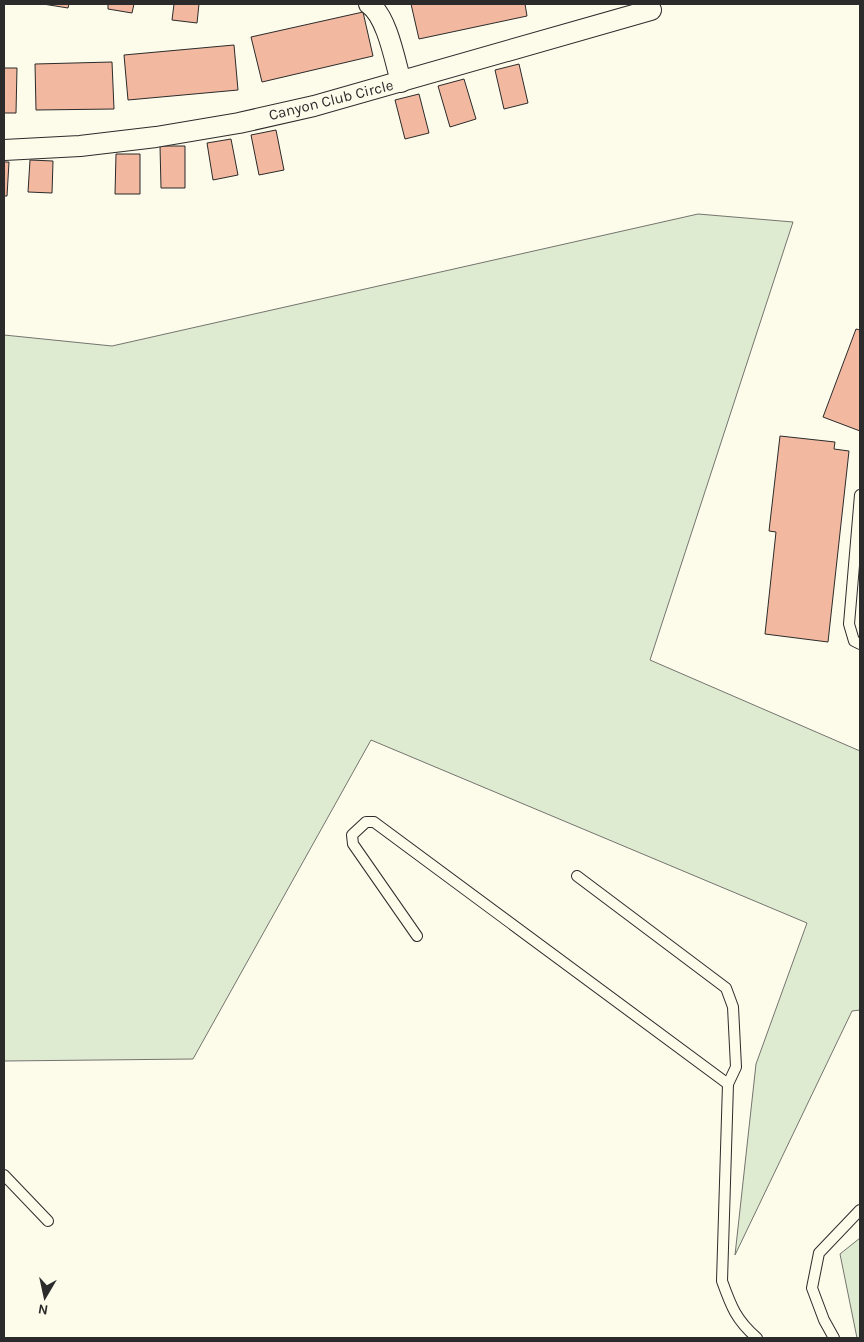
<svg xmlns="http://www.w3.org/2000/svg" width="864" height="1342" font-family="Karla,sans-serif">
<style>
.green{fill:#deebd1;stroke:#74746e}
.building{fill:#f2b8a0;stroke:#2b2b2b}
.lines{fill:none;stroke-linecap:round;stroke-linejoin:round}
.lane-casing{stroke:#2b2b2b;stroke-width:12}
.street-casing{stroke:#2b2b2b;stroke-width:22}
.lane{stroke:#fdfbea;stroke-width:10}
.street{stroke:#fdfbea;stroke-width:20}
.labels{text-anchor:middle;stroke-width:4;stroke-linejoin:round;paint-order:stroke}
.street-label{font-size:15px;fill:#2b2b2b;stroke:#fdfbea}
</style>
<rect width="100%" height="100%" fill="#fdfbea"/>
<g class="green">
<polygon points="698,214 793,222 650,660 860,751 860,1010 852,1011 735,1255 756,1064 807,923 371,740 193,1059 4,1061 4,335 112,346"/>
<polygon points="860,1238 860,1338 857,1338 840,1254"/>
</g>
<g class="building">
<polygon points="43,4 69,4 68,8"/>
<polygon points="108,4 134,4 132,13 108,9"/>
<polygon points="174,4 199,4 197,23 172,20"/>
<polygon points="411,4 525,4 527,16 419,39"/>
<polygon points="363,12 373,56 262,82 251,37"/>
<polygon points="234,45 238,90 128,100 124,55"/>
<polygon points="112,62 114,109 36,110 35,64"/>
<polygon points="519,64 528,103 504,109 495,70"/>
<polygon points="4,68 17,68 16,113 4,113"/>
<polygon points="464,79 476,119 450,127 438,86"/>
<polygon points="419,94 429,133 405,139 395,100"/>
<polygon points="276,130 284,170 259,175 251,135"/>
<polygon points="231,139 238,175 213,180 207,143"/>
<polygon points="160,146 185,146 185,188 161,188"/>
<polygon points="116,154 140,154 140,194 115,194"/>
<polygon points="30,160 53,161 52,193 28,192"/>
<polygon points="4,162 9,162 7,196 4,196"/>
<polygon points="856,329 860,330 860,431 823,417"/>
<polygon points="780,436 835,442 834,449 849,451 828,642 765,634 776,532 769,531"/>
</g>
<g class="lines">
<defs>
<g id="lane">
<polyline points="860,495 849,624 854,641 860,644"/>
<path d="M577,876L726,988L733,1007L736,1067L728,1084L722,1281C731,1306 736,1320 757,1338"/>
<polyline points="417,936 353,844 352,835 366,822 374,822 728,1084"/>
<polyline points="4,1175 48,1221"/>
<polyline points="834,1338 824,1320 812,1288 819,1253 860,1210"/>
</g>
<g id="street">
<path d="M369,4C387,16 395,61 401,82"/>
<polyline points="4,150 80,146 156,137 239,123 314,106 651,10"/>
</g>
</defs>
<use href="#lane" class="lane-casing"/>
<use href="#street" class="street-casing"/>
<use href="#lane" class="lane"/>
<use href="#street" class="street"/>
</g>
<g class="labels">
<g class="street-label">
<text transform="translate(331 100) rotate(-14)" y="5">Canyon Club Circle</text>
</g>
</g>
<rect width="864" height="1342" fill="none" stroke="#2b2b2b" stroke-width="10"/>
<g transform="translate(45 1297) rotate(189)" stroke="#fdfbea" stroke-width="4" paint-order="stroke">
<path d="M0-4L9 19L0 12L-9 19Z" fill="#2b2b2b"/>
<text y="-8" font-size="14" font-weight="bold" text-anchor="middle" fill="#2b2b2b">N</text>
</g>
</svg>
